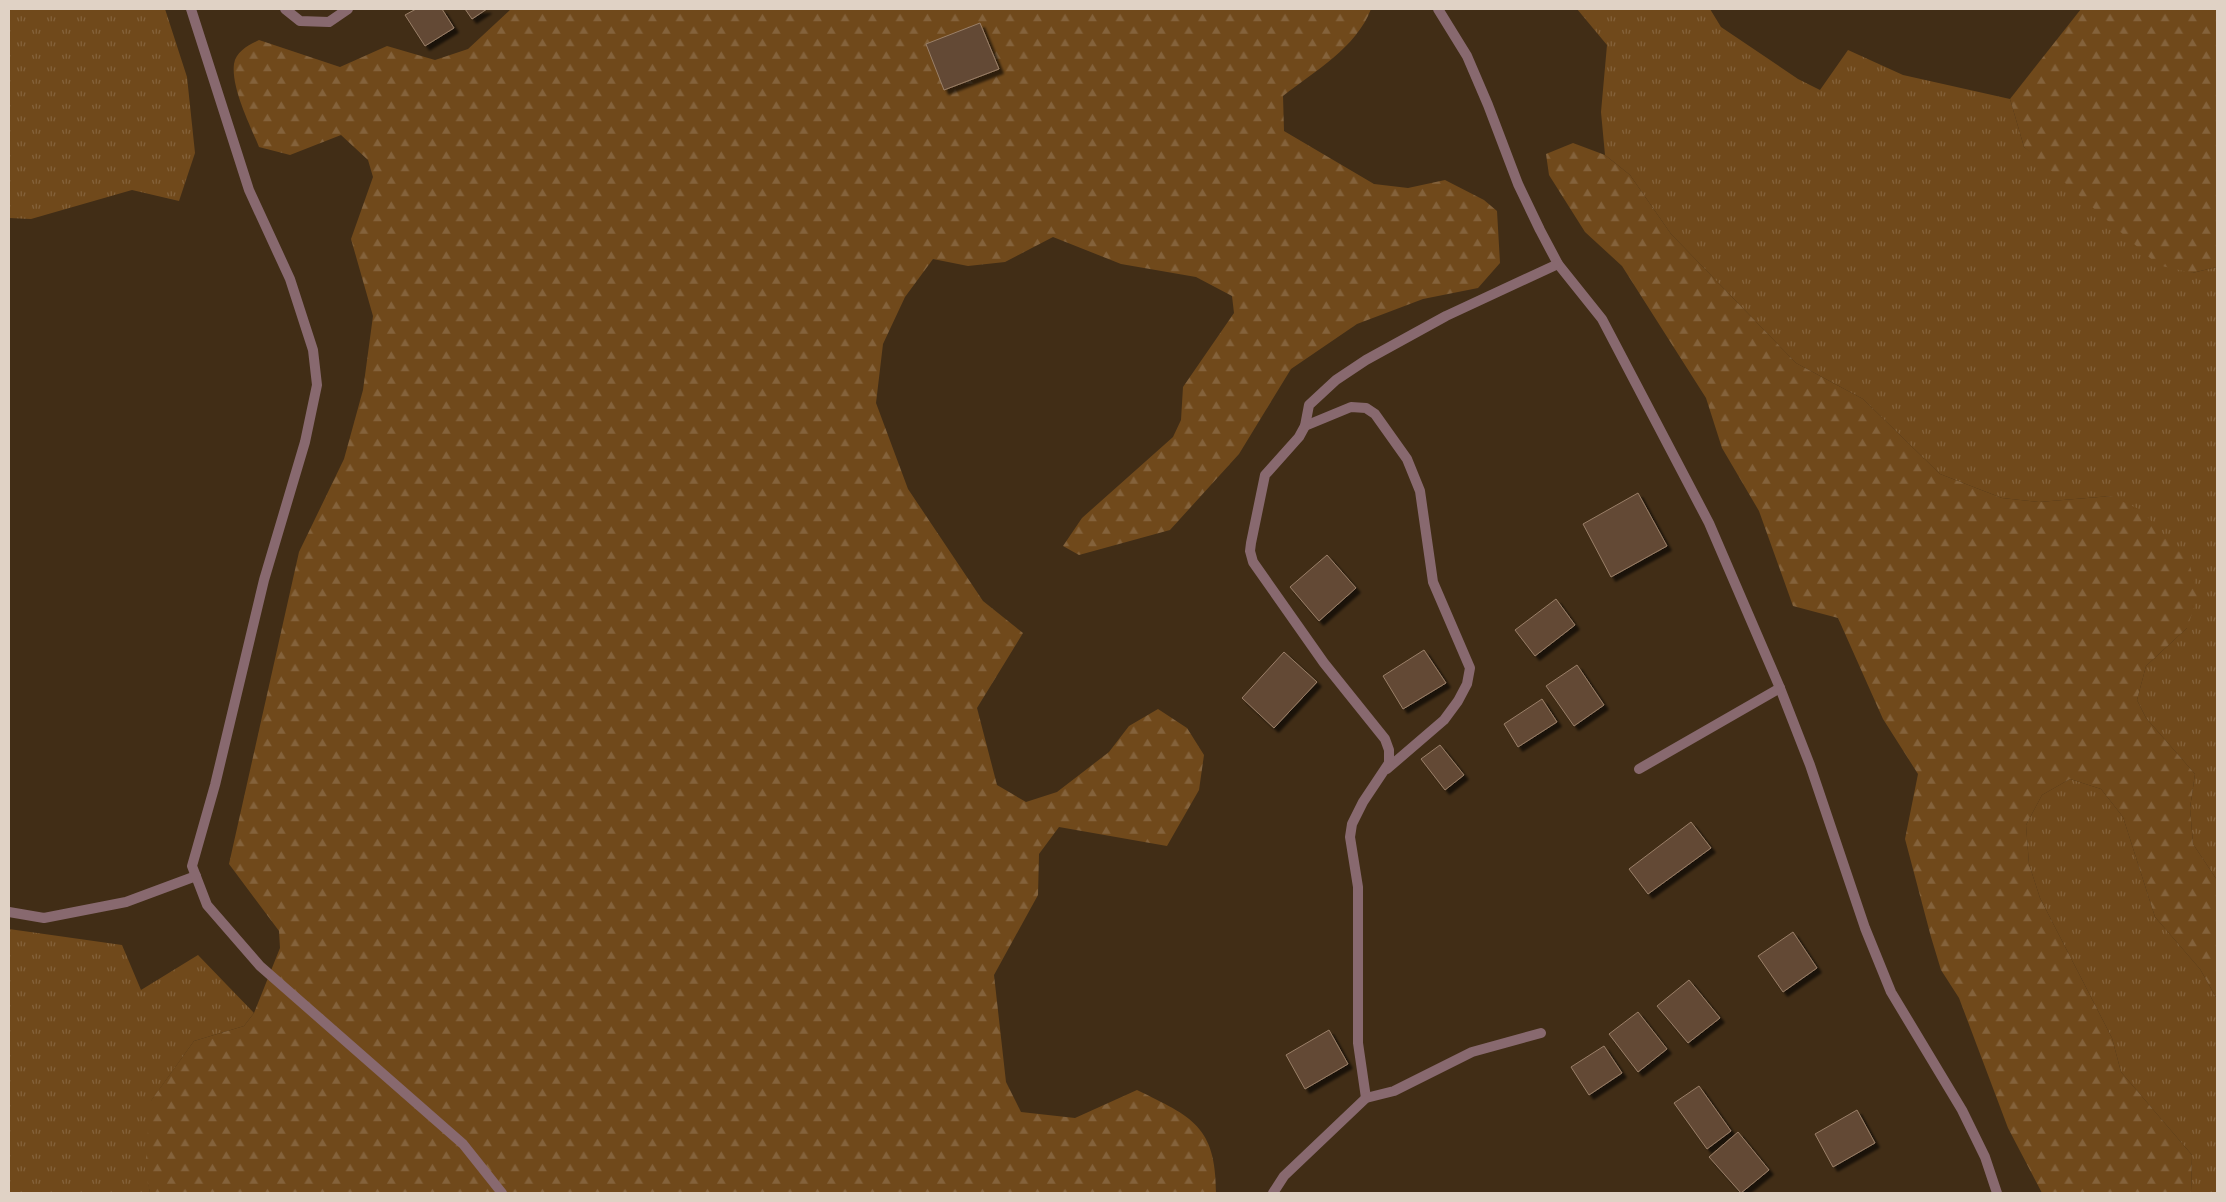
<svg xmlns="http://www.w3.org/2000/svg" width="2226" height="1202" font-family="'PT Sans Narrow',sans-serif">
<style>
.grass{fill:url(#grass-tufts)}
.forest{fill:url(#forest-firs)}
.building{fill:#634a35;stroke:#9a7f68;filter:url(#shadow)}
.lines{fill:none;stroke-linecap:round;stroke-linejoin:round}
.lane{stroke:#88696f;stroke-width:10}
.street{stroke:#88696f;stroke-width:10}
</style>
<defs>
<pattern id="grass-tufts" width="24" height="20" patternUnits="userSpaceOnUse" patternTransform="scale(1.25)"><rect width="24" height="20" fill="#70491b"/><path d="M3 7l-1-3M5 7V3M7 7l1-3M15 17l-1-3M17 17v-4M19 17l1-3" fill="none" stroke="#84623b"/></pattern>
<pattern id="forest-firs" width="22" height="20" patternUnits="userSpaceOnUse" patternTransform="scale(1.25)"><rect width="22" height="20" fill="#70491b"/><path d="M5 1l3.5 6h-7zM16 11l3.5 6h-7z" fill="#84623b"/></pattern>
<filter id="shadow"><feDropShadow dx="4.5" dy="4.5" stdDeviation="1" flood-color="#0009"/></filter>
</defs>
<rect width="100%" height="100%" fill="#412d16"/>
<g class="grass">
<polygon points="9,9 165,9 187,77 195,153 179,201 132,190 31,219 9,218"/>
<polygon points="1577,9 1710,9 1721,27 1798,79 1820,90 1848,50 1903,75 2010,99 2024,147 2192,273 2217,267 2217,880 2193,844 2190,808 2195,774 2146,718 2137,700 2146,666 2187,628 2111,496 2039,502 2002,498 1940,474 1863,399 1796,363 1671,234 1630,175 1605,155 1601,112 1607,45"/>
<polygon points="2070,779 2101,789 2123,817 2155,917 2200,969 2217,999 2217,1193 2191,1193 2192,1155 2121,1072 2112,1038 2040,898 2029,864 2026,825 2042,795"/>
<polygon points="9,929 122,945 141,990 198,955 254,1013 244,1026 194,1041 151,1101 148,1181 150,1193 9,1193"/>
</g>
<g class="forest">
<path d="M511,9H1371C1356,48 1315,71 1283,96L1284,131L1374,184L1408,188L1445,180L1484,200L1497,211L1500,263L1478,288L1423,299L1357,324L1291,369L1239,454L1170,530L1079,555L1063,546L1082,518L1173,437L1181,420L1183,387L1234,313L1232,296L1196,277L1121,264L1053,237L1005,262L968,266L933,259L905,297L883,344L876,403L908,489L983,601L1023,633L977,708L997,785L1026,802L1057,792L1109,752L1129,726L1158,709L1187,728L1204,755L1199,790L1167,846L1059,827L1039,854L1038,895L994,975L1006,1082L1021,1112L1075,1118L1137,1090C1192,1117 1216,1126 1216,1193H150L145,1171L150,1102L194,1041L244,1026L254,1013L280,948L279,931L229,864L299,552L344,459L363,390L373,316L351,239L373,177L368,160L341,135L290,155L259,147C250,125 231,88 234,64C236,51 249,45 259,40L340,67L387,46L435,60L468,49Z"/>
<polygon points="2081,9 2217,9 2217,267 2192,273 2158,265 2024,147 2010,99"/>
<polygon points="1573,143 1605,155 1630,175 1671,234 1796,363 1863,399 1940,474 2002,498 2039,502 2111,496 2141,510 2189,562 2198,596 2187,628 2146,666 2137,700 2146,718 2195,774 2190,808 2193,844 2217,880 2217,999 2200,969 2155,917 2123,817 2101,789 2070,779 2042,795 2026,825 2029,864 2040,898 2112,1038 2121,1072 2192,1155 2191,1193 2042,1193 2008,1128 1959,998 1941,970 1931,937 1905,839 1918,774 1883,719 1838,618 1793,606 1759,511 1722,448 1706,398 1622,266 1585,232 1549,175 1546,154"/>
</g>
<g class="building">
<polygon points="416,9 442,9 454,28 425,46 405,15"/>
<polygon points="465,9 487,9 472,19"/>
<polygon points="980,23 999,69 944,90 926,44"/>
<polygon points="1638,493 1667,546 1611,577 1583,524"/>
<polygon points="1327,555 1356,588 1319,621 1290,587"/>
<polygon points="1556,599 1575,625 1535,656 1515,630"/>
<polygon points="1424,650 1446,683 1403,709 1383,676"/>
<polygon points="1284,652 1317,682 1274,728 1242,698"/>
<polygon points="1577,665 1604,705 1574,726 1546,686"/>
<polygon points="1542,699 1557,722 1518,747 1504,724"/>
<polygon points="1440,745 1464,775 1445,790 1421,759"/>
<polygon points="1691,822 1711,848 1648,894 1629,869"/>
<polygon points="1793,932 1817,968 1783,992 1758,956"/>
<polygon points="1689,980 1720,1018 1688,1043 1657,1006"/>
<polygon points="1638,1012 1667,1049 1638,1072 1609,1034"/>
<polygon points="1329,1030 1348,1064 1305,1089 1286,1055"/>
<polygon points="1604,1046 1622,1073 1589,1095 1571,1067"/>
<polygon points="1699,1086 1731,1131 1707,1149 1674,1103"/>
<polygon points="1857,1110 1875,1143 1833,1167 1815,1134"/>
<polygon points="1738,1132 1769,1170 1741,1193 1709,1157"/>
</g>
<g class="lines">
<g class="lane">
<polyline points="285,9 300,21 329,22 348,9"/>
<polyline points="9,912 44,918 126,902 196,876"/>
</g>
<g class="street">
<polyline points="191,9 249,190 290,279 313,350 317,385 305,442 264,580 215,785 192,866 207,905 260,966 463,1144 502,1193"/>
<polyline points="1438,9 1467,56 1488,105 1518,184 1540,230 1558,264 1602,319 1709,523 1780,688 1810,765 1865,928 1891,992 1962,1110 1985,1157 1997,1193"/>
<polyline points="1305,426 1351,407 1366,408 1375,414 1407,459 1420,491 1433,582 1470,668 1467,684 1458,701 1444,720 1387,769"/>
<polyline points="1639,769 1780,688"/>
<polyline points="1366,1098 1358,1043 1358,887 1350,837 1352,824 1363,802 1389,763 1389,750 1385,739 1324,663 1253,562 1250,551 1251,543 1265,475 1299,437 1305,426 1309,405 1336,380 1366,360 1446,316 1558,264"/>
<polyline points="1273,1193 1284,1176 1366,1098 1394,1091 1472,1052 1541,1033"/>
</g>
</g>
<rect width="2226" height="1202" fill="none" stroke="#e0d2c5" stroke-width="20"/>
</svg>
